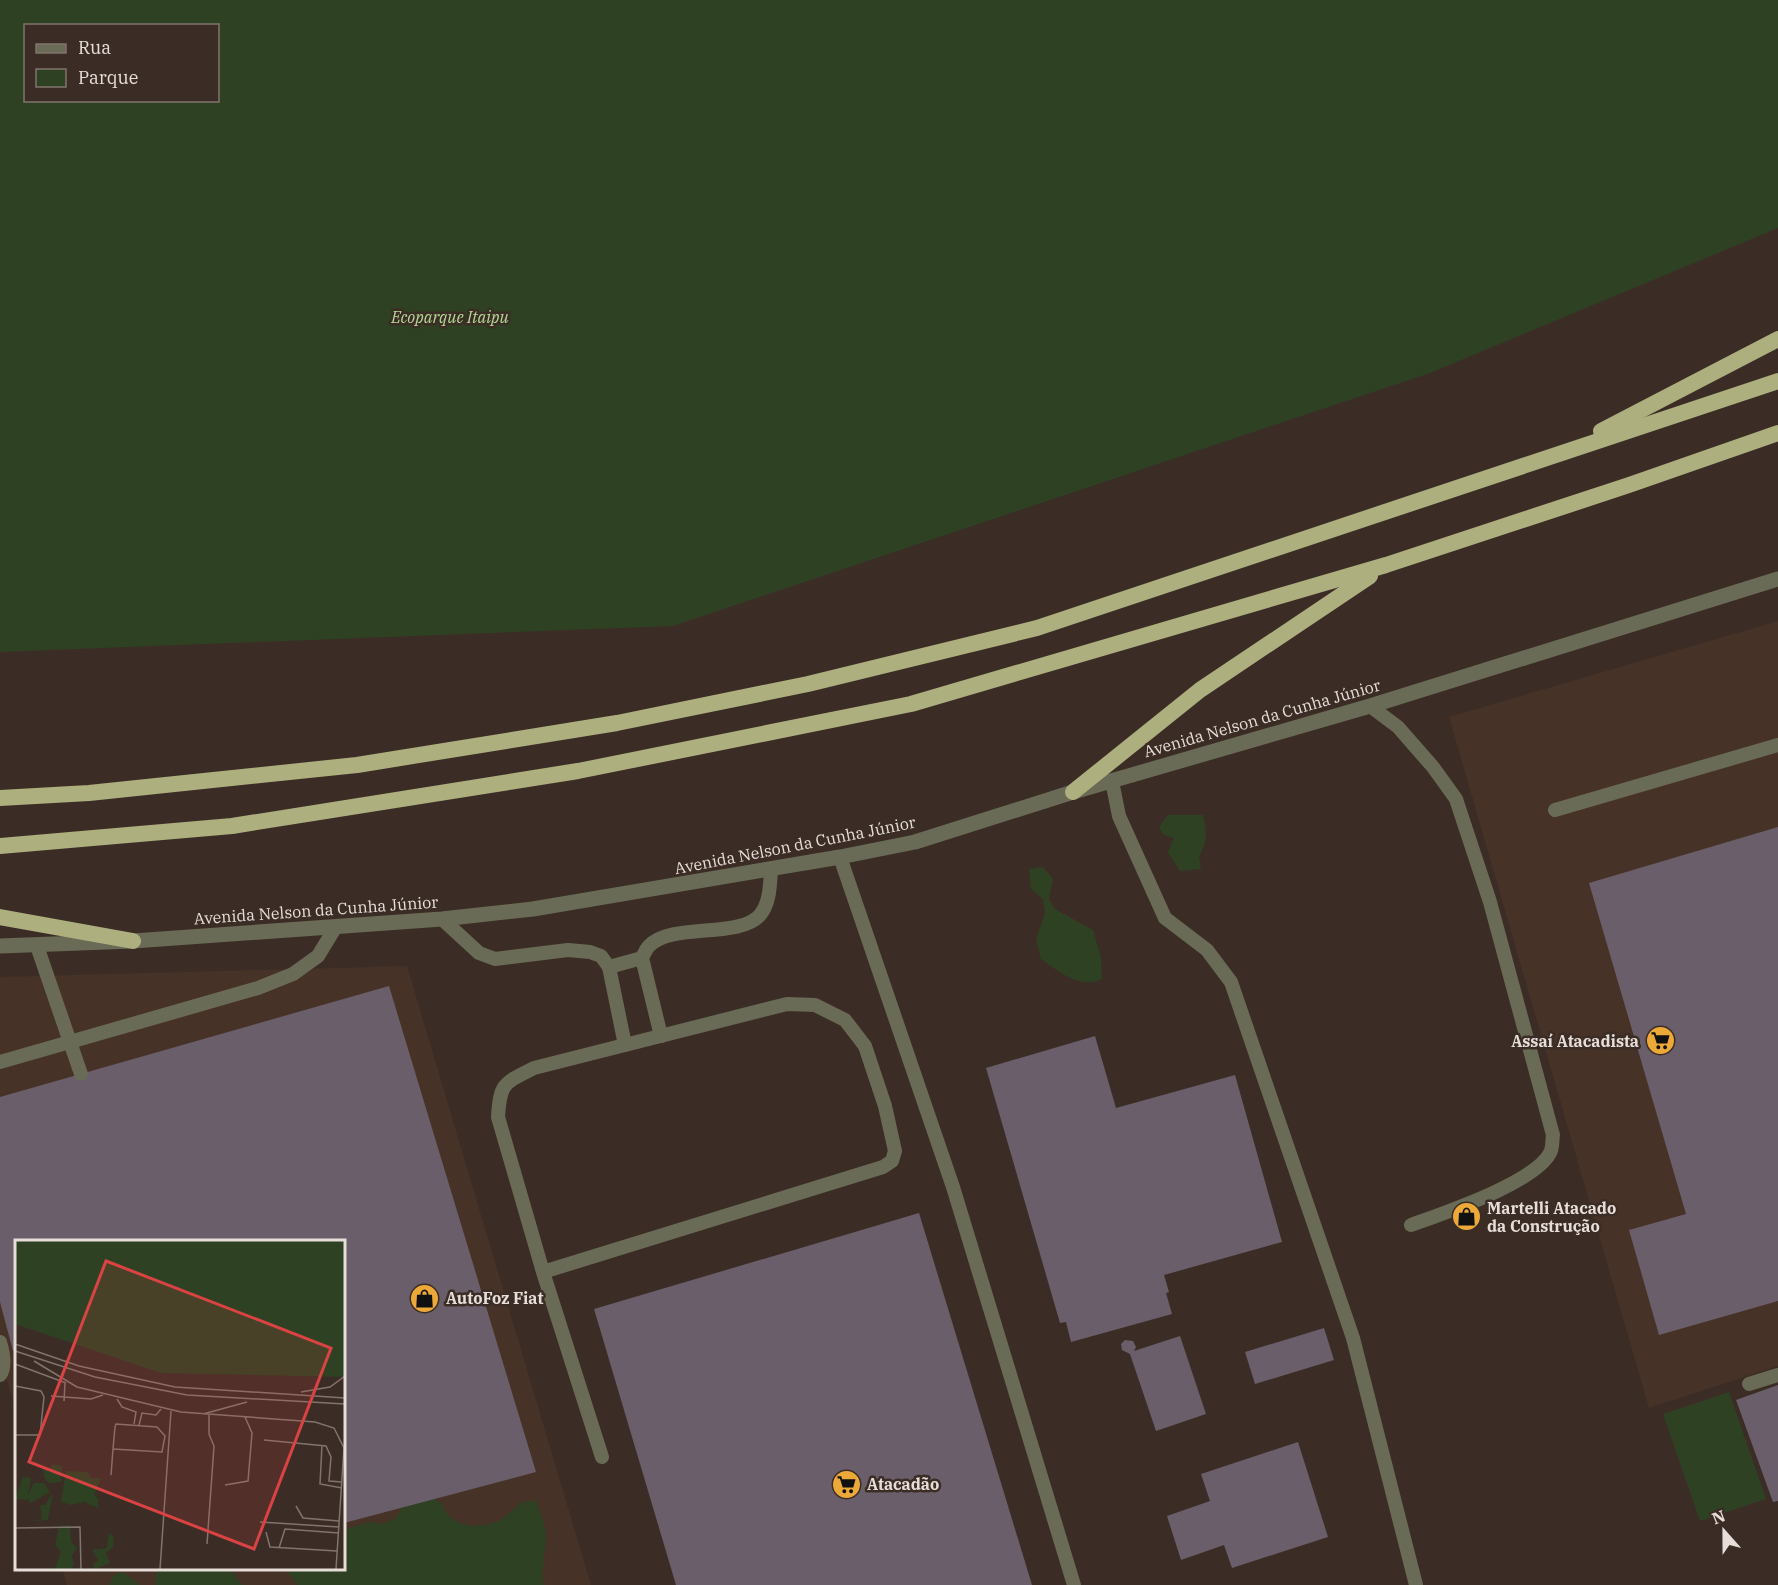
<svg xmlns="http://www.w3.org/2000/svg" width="1778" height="1585" font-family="'IBM Plex Serif',serif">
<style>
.built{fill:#463226}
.green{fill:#2f4123;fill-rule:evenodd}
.building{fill:#6b5e6b}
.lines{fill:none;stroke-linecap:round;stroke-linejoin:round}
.service{stroke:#6a6b56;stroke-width:14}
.tertiary{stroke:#6a6b56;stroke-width:15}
.trunk{stroke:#aeaf7f;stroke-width:16}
.labels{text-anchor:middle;stroke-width:5;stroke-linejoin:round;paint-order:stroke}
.park-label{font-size:16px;font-style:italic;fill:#b2da96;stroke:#3b2d25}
.street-label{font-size:16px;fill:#e7ded9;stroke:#3b2d25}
.poi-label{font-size:16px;font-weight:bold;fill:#e7ded9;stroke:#3b2d25;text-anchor:start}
.inset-road{fill:none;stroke:#80746d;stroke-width:1.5}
.view{fill:#d94343;fill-opacity:0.15;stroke:#d94343;stroke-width:3}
.inset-edge{fill:none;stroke:#e7ded9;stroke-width:3}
</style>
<rect width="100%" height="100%" fill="#3b2d25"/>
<g class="built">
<polygon points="1778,621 1778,1366 1649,1408 1449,717"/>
<polygon points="407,966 591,1585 67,1585 62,1569 344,1568 344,1242 16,1242 16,1412 0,1355 0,977"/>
</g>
<g class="green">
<path d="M0,0H1778V228L1430,373L673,626L0,652ZM26,26H218V100H26Z"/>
<path d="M1168,815H1203C1207,832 1208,841 1199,856L1201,869L1180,871L1168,852L1174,838L1164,835L1159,827Z"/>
<path d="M1043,867L1053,879L1049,899L1055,909L1093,930L1101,958L1102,979C1081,990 1058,971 1041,959L1036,939L1045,913L1043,899L1031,889L1029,869Z"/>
<polygon points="1729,1392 1766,1499 1700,1521 1663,1414"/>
<path d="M430,1495L441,1503L448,1515L459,1523L472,1526L487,1525L501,1520L522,1502L536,1500C541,1513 547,1529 546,1542C545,1557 540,1570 544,1585H297C295,1578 288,1575 285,1569L344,1568V1530L369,1522L382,1524L395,1519L404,1505Z"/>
<polygon points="156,1569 232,1569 236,1578 243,1585 155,1585"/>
<polygon points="120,1572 127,1575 139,1585 109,1585 113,1576"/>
</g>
<g class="building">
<polygon points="1778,827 1778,1301 1659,1335 1629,1230 1686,1214 1589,883"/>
<polygon points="389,986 536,1472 344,1523 344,1242 16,1242 16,1350 13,1351 0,1302 0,1097"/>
<polygon points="1095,1036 1116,1108 1235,1075 1282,1242 1164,1275 1169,1292 1166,1293 1172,1314 1071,1342 1066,1322 1060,1323 986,1068"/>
<polygon points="919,1213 1032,1585 676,1585 594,1309"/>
<polygon points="1324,1328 1334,1360 1255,1384 1245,1352"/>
<polygon points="1180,1336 1206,1414 1156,1431 1130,1354 1122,1350 1121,1344 1125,1340 1133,1341 1136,1347 1134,1351"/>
<polygon points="1778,1385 1778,1501 1773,1502 1736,1400"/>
<polygon points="1298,1442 1328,1537 1232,1568 1224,1545 1181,1560 1167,1516 1210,1501 1201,1474"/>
</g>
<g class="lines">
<g class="service">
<path d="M1370,706L1398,727L1433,767L1456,799L1490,902L1553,1135C1552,1140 1553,1148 1550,1153C1534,1183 1444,1213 1411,1225"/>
<polyline points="1112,781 1119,816 1165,918 1207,950 1231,982 1353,1338 1416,1585"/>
<polyline points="1555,810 1778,745"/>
<polyline points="840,857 953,1187 1074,1585"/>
<polyline points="442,919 479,953 495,959 568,950 590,952 601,956 609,967 625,1045"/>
<polyline points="37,946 81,1074"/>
<polyline points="609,967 642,958"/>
<path d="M661,1036L642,958C644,954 646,949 649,946C672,922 739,939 760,915C770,903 770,885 771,870"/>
<polyline points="0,1062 258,988 293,974 318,956 335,928"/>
<path d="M543,1272L883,1167L892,1161L895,1151L885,1106L865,1046L845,1020L815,1005L787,1004L534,1068C504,1083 500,1083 498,1117L543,1272L602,1457"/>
<path d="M0,1342C3,1352 6,1367 0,1375"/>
<polyline points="1749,1384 1778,1375"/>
</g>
<polyline class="tertiary" points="0,946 133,941 442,919 533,909 840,857 915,842 1073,792 1370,706 1778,579"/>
<g class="trunk">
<polyline points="1601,431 1778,339"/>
<polyline points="1073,792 1200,690 1370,576"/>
<polyline points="0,798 89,793 357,765 617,723 808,684 1037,628 1778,381"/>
<polyline points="0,846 232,826 578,771 911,704 1386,565 1629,485 1778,433"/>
<polyline points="0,917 133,941"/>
</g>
</g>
<defs>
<symbol id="supermarket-disc" viewBox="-11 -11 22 22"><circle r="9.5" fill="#eca93a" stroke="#3b2d25"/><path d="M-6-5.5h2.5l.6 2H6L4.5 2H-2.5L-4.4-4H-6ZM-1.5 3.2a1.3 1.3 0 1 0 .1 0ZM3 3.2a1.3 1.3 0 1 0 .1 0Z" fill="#111"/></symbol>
<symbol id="shop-disc" viewBox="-11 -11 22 22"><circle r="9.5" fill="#eca93a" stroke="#3b2d25"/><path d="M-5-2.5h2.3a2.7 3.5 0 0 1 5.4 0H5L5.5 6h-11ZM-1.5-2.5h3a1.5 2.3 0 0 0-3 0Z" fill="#111"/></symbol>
</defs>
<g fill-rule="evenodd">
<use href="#supermarket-disc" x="1644" y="1024" width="33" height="33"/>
<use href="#shop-disc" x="1450" y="1200" width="33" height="33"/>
<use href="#shop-disc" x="408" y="1282" width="33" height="33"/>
<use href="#supermarket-disc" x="830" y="1468" width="33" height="33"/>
</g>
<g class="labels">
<g class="park-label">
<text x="450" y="323">Ecoparque Itaipu</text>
</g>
<g class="street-label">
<text transform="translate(1262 718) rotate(-16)" y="6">Avenida Nelson da Cunha Júnior</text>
<text transform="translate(795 845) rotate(-11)" y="6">Avenida Nelson da Cunha Júnior</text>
<text transform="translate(316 910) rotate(-4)" y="6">Avenida Nelson da Cunha Júnior</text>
</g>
<g class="poi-label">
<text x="1639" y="1047" text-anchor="end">Assaí Atacadista</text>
<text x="1487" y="1214">Martelli Atacado<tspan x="1487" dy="18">da Construção</tspan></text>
<text x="446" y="1304">AutoFoz Fiat</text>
<text x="867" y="1490">Atacadão</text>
</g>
</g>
<g transform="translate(15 1240)">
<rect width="330" height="330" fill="#3b2d25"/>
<path d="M0,1H330V137L146,133L0,84ZM38,224L47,226L46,242L34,243L29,237L28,227L33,230ZM51,231L73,232L76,238H86L79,255L83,258V268L69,262L56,265L46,262ZM8,237L16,238L12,260L0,259ZM19,243H29L35,252L15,263L12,257ZM38,253L33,280L15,281L27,279L25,265H30ZM55,285L56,302L62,308L57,315L59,325L55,329H40L46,312L40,305L44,286ZM94,293L99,296L98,307L91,313L95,323L80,329L78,325L83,320L77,310L92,308Z" fill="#2f4123"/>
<path class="inset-road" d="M0,104L64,126L160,147L330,158M0,111L80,137L172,155L330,164M19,121L62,147M0,124L51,143M0,146L26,151L29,157L25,195H0M62,147L166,172L300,182L319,188L329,208L321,329M286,152L315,147L330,136M36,156L76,159L88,155M102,159L107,167L121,172L119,184M49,161L50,143M188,174L232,162M124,185L127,173L141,175L146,169M249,200L311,206L316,217L314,241L327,242M307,205L305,244L327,248M96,235L98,209L100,187L101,184L142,187L150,196L147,212L98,209M210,245L233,241L237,193L230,177M281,266L288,278L324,281M245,282L324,287M0,288L65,287L66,329M251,292L255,307L322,311M192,304L199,206L194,194V174M264,308L270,289L324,293M145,329L156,171"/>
<path class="view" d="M91,21L316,108L239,309L14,222Z"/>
<rect width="330" height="330" class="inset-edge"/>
</g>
<rect x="24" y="24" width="195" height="78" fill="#3b2d25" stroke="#80746d" stroke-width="1.5"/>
<rect x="36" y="44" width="30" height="9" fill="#6a6b56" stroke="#80746d" stroke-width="1.5"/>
<text x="78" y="54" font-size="18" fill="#e7ded9">Rua</text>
<rect x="36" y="69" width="30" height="18" fill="#2f4123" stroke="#80746d" stroke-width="1.5"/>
<text x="78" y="84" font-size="18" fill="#e7ded9">Parque</text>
<g transform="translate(1724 1531) rotate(339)" stroke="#3b2d25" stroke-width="4.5" paint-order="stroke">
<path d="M0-4.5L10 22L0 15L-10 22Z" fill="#e7ded9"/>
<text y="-9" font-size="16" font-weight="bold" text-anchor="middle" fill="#e7ded9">N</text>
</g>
</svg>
